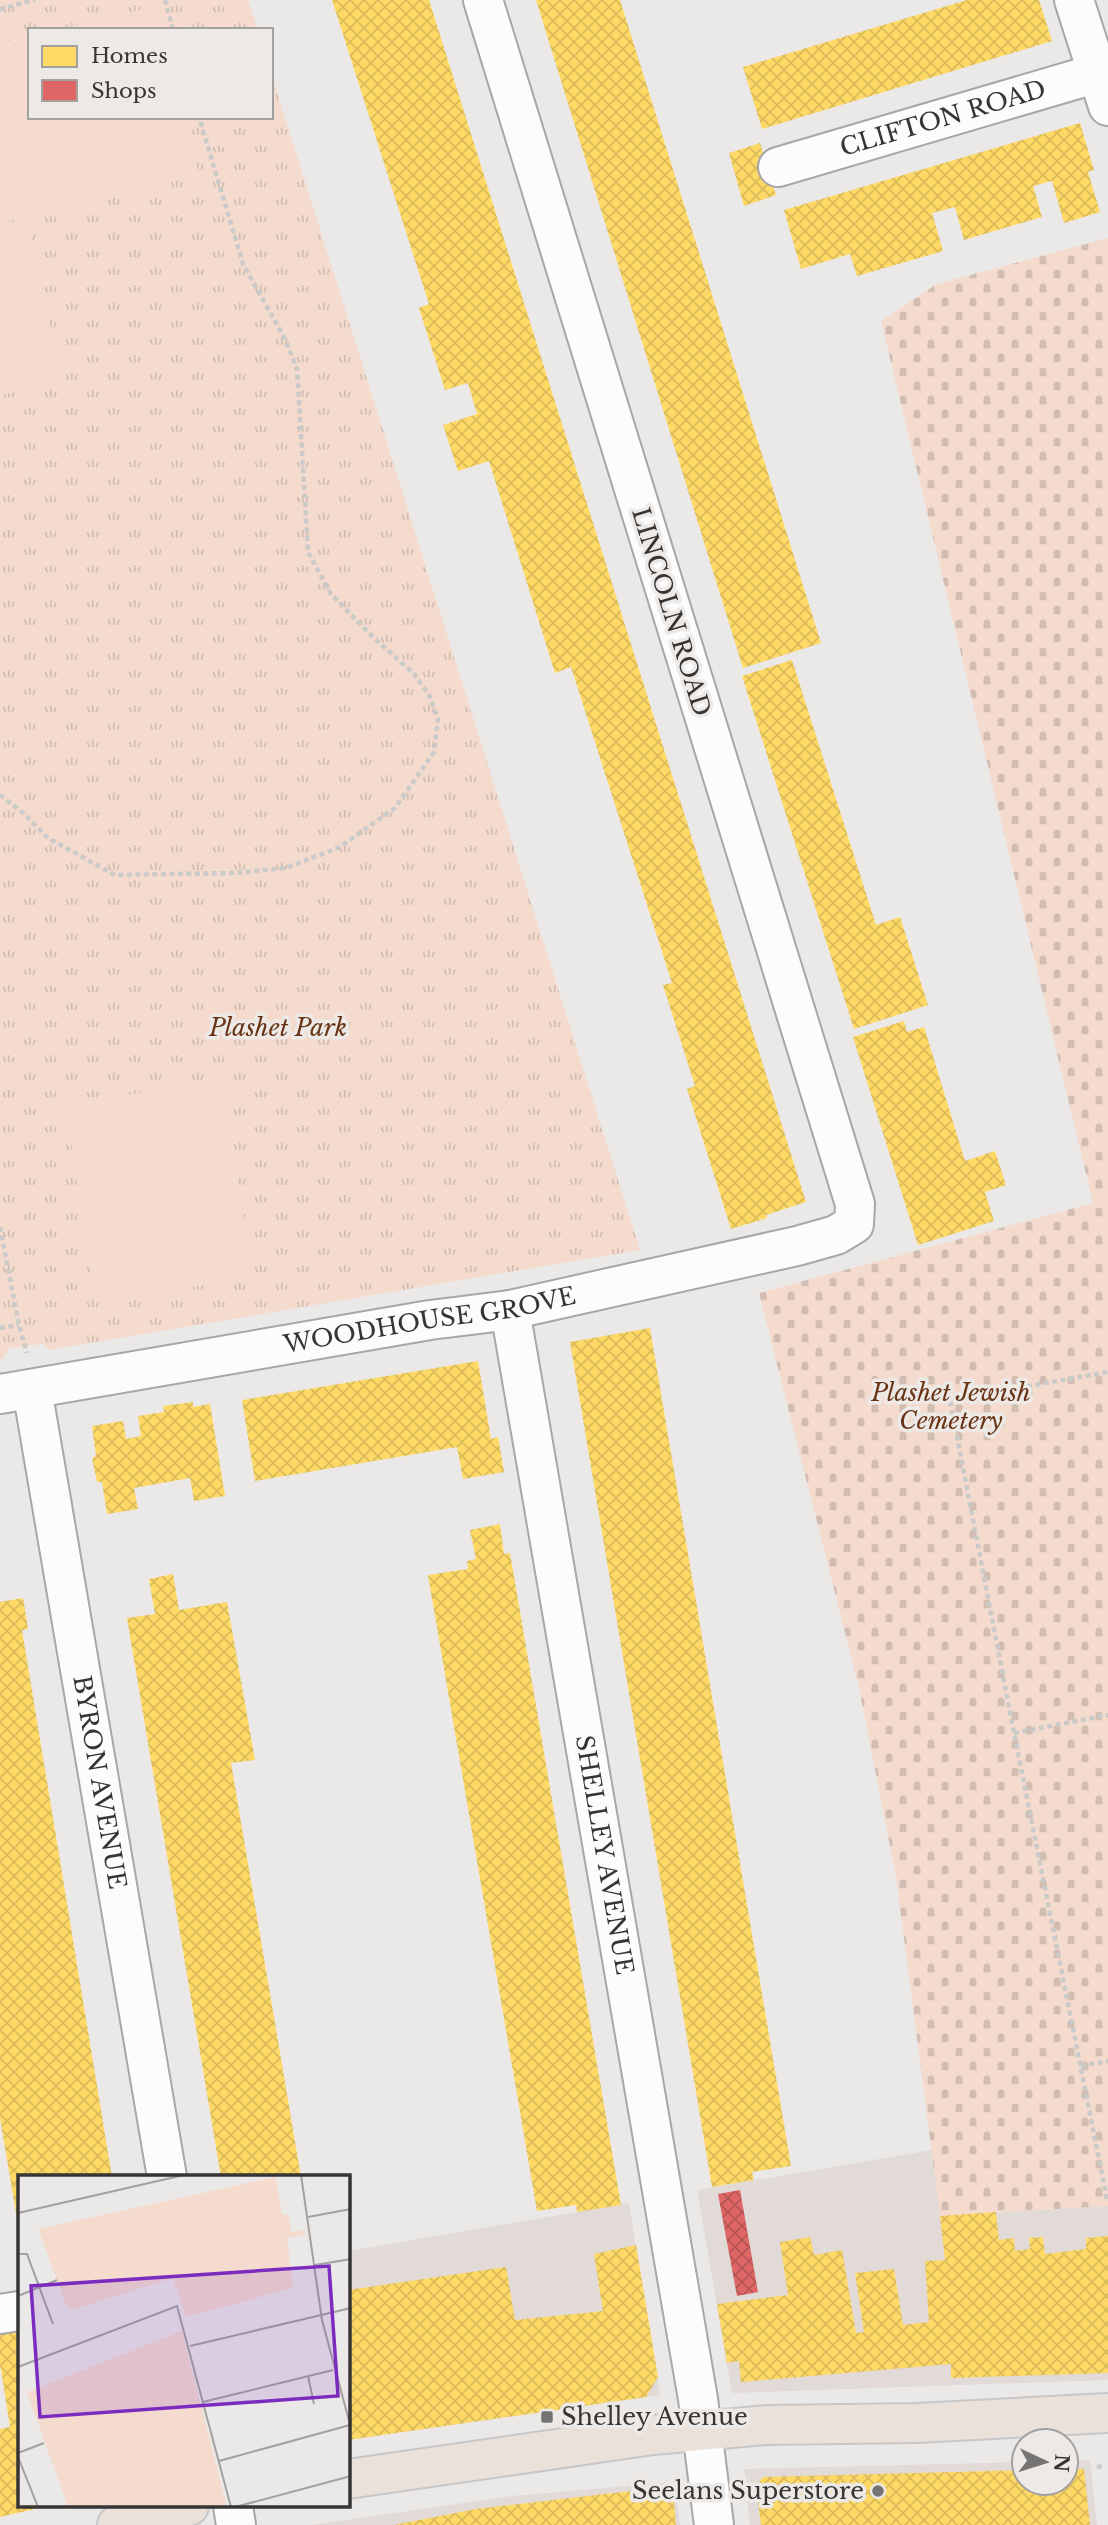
<svg xmlns="http://www.w3.org/2000/svg" width="1108" height="2525" font-family="'Libre Baskerville',serif">
<style>
.built{fill:#e1dad7}
.cemetery{fill:url(#cemetery-stones)}
.park{fill:url(#park-tufts)}
.garden{fill:#f4dbce}
.homes{fill:url(#homes-cross-hatch)}
.shops{fill:url(#shops-cross-hatch)}
.lines{fill:none;stroke-linecap:round;stroke-linejoin:round}
.minor-casing{stroke:#a8a7a7;stroke-width:42}
.major-casing{stroke:#c8c7c7;stroke-width:42}
.path{stroke:#cacac9;stroke-width:4.5;stroke-dasharray:5 3.5;stroke-linecap:butt}
.minor{stroke:#fcfcfc;stroke-width:38}
.major{stroke:#eae1db;stroke-width:38}
.poi-dot{fill:#757473;stroke:#ece9e7;stroke-width:2.5}
.labels{text-anchor:middle;stroke-width:7;stroke-linejoin:round;paint-order:stroke}
.street-label{font-size:24px;fill:#363534;stroke:#ece9e7}
.park-label{font-size:24px;font-style:italic;fill:#6a3516;stroke:#ece9e7}
.poi-label{font-size:24px;fill:#363534;stroke:#ece9e7;text-anchor:start}
.inset-road{fill:none;stroke:#a3a1a0;stroke-width:2}
.view{fill:#7b2cbf;fill-opacity:0.15;stroke:#7b2cbf;stroke-width:3.5}
.inset-edge{fill:none;stroke:#363534;stroke-width:3.5}
</style>
<defs>
<pattern id="cemetery-stones" width="16" height="16" patternUnits="userSpaceOnUse" patternTransform="scale(1.75)"><rect width="16" height="16" fill="#f4dbce"/><path d="M2 7V4a2 2 0 0 1 4 0v3zM10 15v-3a2 2 0 0 1 4 0v3z" fill="#d2bdb2"/></pattern>
<pattern id="park-tufts" width="24" height="20" patternUnits="userSpaceOnUse" patternTransform="scale(1.75)"><rect width="24" height="20" fill="#f4dbce"/><path d="M3 7l-1-3M5 7V3M7 7l1-3M15 17l-1-3M17 17v-4M19 17l1-3" fill="none" stroke="#d2bdb2"/></pattern>
<pattern id="homes-cross-hatch" width="8" height="8" patternUnits="userSpaceOnUse" patternTransform="scale(1.75)"><rect width="8" height="8" fill="#ffd966"/><path d="M0 0l8 8M0 8l8-8" fill="none" stroke="#dbbb59"/></pattern>
<pattern id="shops-cross-hatch" width="8" height="8" patternUnits="userSpaceOnUse" patternTransform="scale(1.75)"><rect width="8" height="8" fill="#e06666"/><path d="M0 0l8 8M0 8l8-8" fill="none" stroke="#b65555"/></pattern>
</defs>
<rect width="100%" height="100%" fill="#ebe9e8"/>
<g class="built">
<polygon points="932,2150 941,2216 1108,2206 1108,2380 732,2393 697,2190"/>
<polygon points="629,2203 660,2395 348,2440 348,2251"/>
<polygon points="1090,2460 1097,2525 750,2525 744,2469 1024,2462 1024,2483 1066,2483 1066,2461"/>
<polygon points="675,2482 680,2525 312,2525 511,2496"/>
</g>
<polygon class="cemetery" points="1108,238 1108,2206 940,2216 896,1877 859,1688 759,1293 1093,1203 881,321 937,284"/>
<polygon class="park" points="0,0 248,0 258,30 30,30 30,117 271,117 271,73 640,1250 49,1350 43,1344 10,1348 3,1359 0,1359"/>
<g class="garden">
<polygon points="159,5 165,30 56,30"/>
<polygon points="30,36 30,117 186,117 199,175 1,223 0,43"/>
<polygon points="28,220 62,382 0,395 0,226"/>
<polygon points="223,1080 253,1277 96,1302 65,1105"/>
</g>
<g class="homes">
<polygon points="332,0 429,0 806,1202 766,1215 767,1218 731,1229 687,1089 695,1086 663,985 672,983 571,667 555,673 489,461 458,471 443,425 477,414 468,383 445,390 419,308 429,304"/>
<polygon points="536,0 620,0 821,643 743,668"/>
<polygon points="967,0 1039,0 1052,41 762,129 743,67"/>
<polygon points="1080,123 1094,170 1088,172 1100,212 1064,223 1052,181 1033,186 1042,217 964,240 955,207 932,213 943,251 857,276 850,254 801,269 784,210"/>
<polygon points="760,143 776,195 744,206 729,153"/>
<polygon points="792,660 876,925 900,917 928,1005 854,1029 742,676"/>
<polygon points="904,1021 907,1032 924,1027 965,1161 995,1151 1006,1185 985,1192 994,1221 918,1245 853,1037"/>
<polygon points="650,1328 791,2166 752,2172 754,2180 712,2187 570,1342"/>
<polygon points="478,1361 491,1439 498,1437 504,1472 463,1479 457,1447 255,1481 242,1400"/>
<polygon points="193,1402 193,1407 210,1404 225,1496 194,1501 190,1478 134,1488 138,1509 107,1514 102,1482 97,1482 92,1458 96,1456 92,1426 123,1421 126,1439 141,1436 138,1416 164,1412 163,1406"/>
<polygon points="500,1524 504,1554 510,1553 621,2205 577,2212 576,2205 537,2211 428,1575 468,1569 467,1561 476,1559 470,1530"/>
<polygon points="173,1574 179,1610 227,1602 255,1760 231,1763 301,2177 221,2177 127,1618 155,1614 149,1579"/>
<polygon points="23,1598 28,1629 22,1630 112,2177 19,2177 18,2225 0,2118 0,1602"/>
<polygon points="996,2212 999,2240 1014,2238 1015,2251 1030,2249 1029,2238 1043,2237 1045,2254 1086,2249 1086,2238 1108,2236 1108,2373 951,2378 951,2364 741,2382 739,2361 727,2363 717,2304 788,2295 780,2242 810,2237 814,2255 842,2250 856,2333 864,2332 855,2273 894,2269 903,2325 929,2322 925,2261 945,2260 940,2216"/>
<polygon points="636,2245 658,2377 646,2397 348,2440 348,2290 506,2267 515,2320 603,2311 594,2254"/>
<polygon points="19,2326 19,2506 43,2507 0,2517 0,2429 10,2427 0,2364 0,2329"/>
<polygon points="1066,2469 1084,2469 1090,2525 761,2525 756,2486 763,2477 1024,2470 1024,2483 1066,2483"/>
<polygon points="665,2487 673,2491 676,2525 394,2525 476,2509"/>
</g>
<polygon class="shops" points="740,2190 758,2292 737,2296 718,2194"/>
<g class="lines">
<defs>
<g id="minor">
<polyline points="1074,0 1108,106"/>
<path id="s1" d="M778,167L1108,70"/>
<path id="s2" d="M510,1310L698,2399L714,2525"/>
<path id="s3" d="M32,1389L167,2177"/>
<path id="s4" d="M0,1394L430,1320L510,1310L797,1246L836,1235L854,1224L855,1204L483,0"/>
<polyline points="0,2314 19,2311"/>
<polyline points="233,2506 236,2525"/>
</g>
<g id="major">
<polyline points="348,2479 653,2435 767,2425 917,2423 1108,2413"/>
<polyline points="117,2525 189,2506"/>
</g>
</defs>
<use href="#minor" class="minor-casing"/>
<use href="#major" class="major-casing"/>
<g class="path">
<polyline points="165,0 173,30"/>
<polyline points="0,9 35,0"/>
<polyline points="0,795 22,812 48,838 115,875 234,873 286,868 340,847 395,808 434,752 438,719 429,695 415,675 372,636 331,594 308,552 297,369 285,339 243,264 199,117"/>
<polyline points="0,1227 19,1325 27,1353"/>
<polyline points="0,1328 19,1325"/>
<polyline points="1014,1733 1108,1715"/>
<polyline points="1081,2066 1108,2061"/>
<polyline points="1107,2199 1014,1733 950,1400 1108,1372"/>
<polyline points="1097,2467 1103,2466"/>
</g>
<use href="#minor" class="minor"/>
<use href="#major" class="major"/>
</g>
<g class="poi-dot">
<rect x="540" y="2410" width="14" height="14" rx="3.5"/>
<circle cx="878" cy="2491" r="7"/>
</g>
<g class="labels">
<g class="street-label">
<text dy="8" stroke="none"><textPath href="#s1" startOffset="172">CLIFTON ROAD</textPath></text>
<text transform="translate(671 612) rotate(73)" y="8">LINCOLN ROAD</text>
<text dy="8" stroke="none"><textPath href="#s4" startOffset="436">WOODHOUSE GROVE</textPath></text>
<text dy="8" stroke="none"><textPath href="#s3" startOffset="399">BYRON AVENUE</textPath></text>
<text dy="8" stroke="none"><textPath href="#s2" startOffset="553">SHELLEY AVENUE</textPath></text>
</g>
<g class="park-label">
<text x="278" y="1036">Plashet Park</text>
<text x="951" y="1401">Plashet Jewish<tspan x="951" dy="28">Cemetery</tspan></text>
</g>
<g class="poi-label">
<text x="561" y="2425">Shelley Avenue</text>
<text x="864" y="2499" text-anchor="end">Seelans Superstore</text>
</g>
</g>
<g transform="translate(18 2175)">
<rect width="332" height="332" fill="#ebe9e8"/>
<path d="M258,2L264,40L270,39L273,57L287,55L288,59L269,63L275,113L168,142L155,103L53,135L48,129L20,54Z" fill="#f4dbce"/>
<path d="M164,156L209,332H50L9,217Z" fill="#f4dbce"/>
<path d="M149 213a12 12 0 1 1 24 0a12 12 0 1 1-24 0ZM41,217L47,237L66,231L73,253L54,258L48,240L28,246L21,223Z" fill="#f4dbce"/>
<path class="inset-road" d="M283,0L304,145L333,253M0,38L166,0M290,42L333,34M0,79H9L35,149M297,90L333,84M0,121L39,105M172,171L333,133M0,192L159,131L213,332M290,201L296,229M185,227L315,195M0,278L26,268M0,282L20,332M201,286L332,250M217,332L333,301"/>
<path class="view" d="M311,91L320,221L22,242L13,111Z"/>
<rect width="332" height="332" class="inset-edge"/>
</g>
<rect x="28" y="28" width="245" height="91" fill="#ece9e7" stroke="#a3a19f" stroke-width="2"/>
<rect x="42" y="46" width="35" height="21" fill="#ffd966" stroke="#a3a19f" stroke-width="2"/>
<text x="91" y="63" font-size="21" fill="#363534">Homes</text>
<rect x="42" y="80" width="35" height="21" fill="#e06666" stroke="#a3a19f" stroke-width="2"/>
<text x="91" y="98" font-size="21" fill="#363534">Shops</text>
<g transform="translate(1045 2462) rotate(94)"><circle r="33" fill="#ece9e7" stroke="#a3a19f" stroke-width="2"/>
<path d="M0-5L12 26L0 18L-12 26Z" fill="#757473"/>
<text y="-10" font-size="19" font-weight="bold" text-anchor="middle" fill="#363534">N</text>
</g>
</svg>
